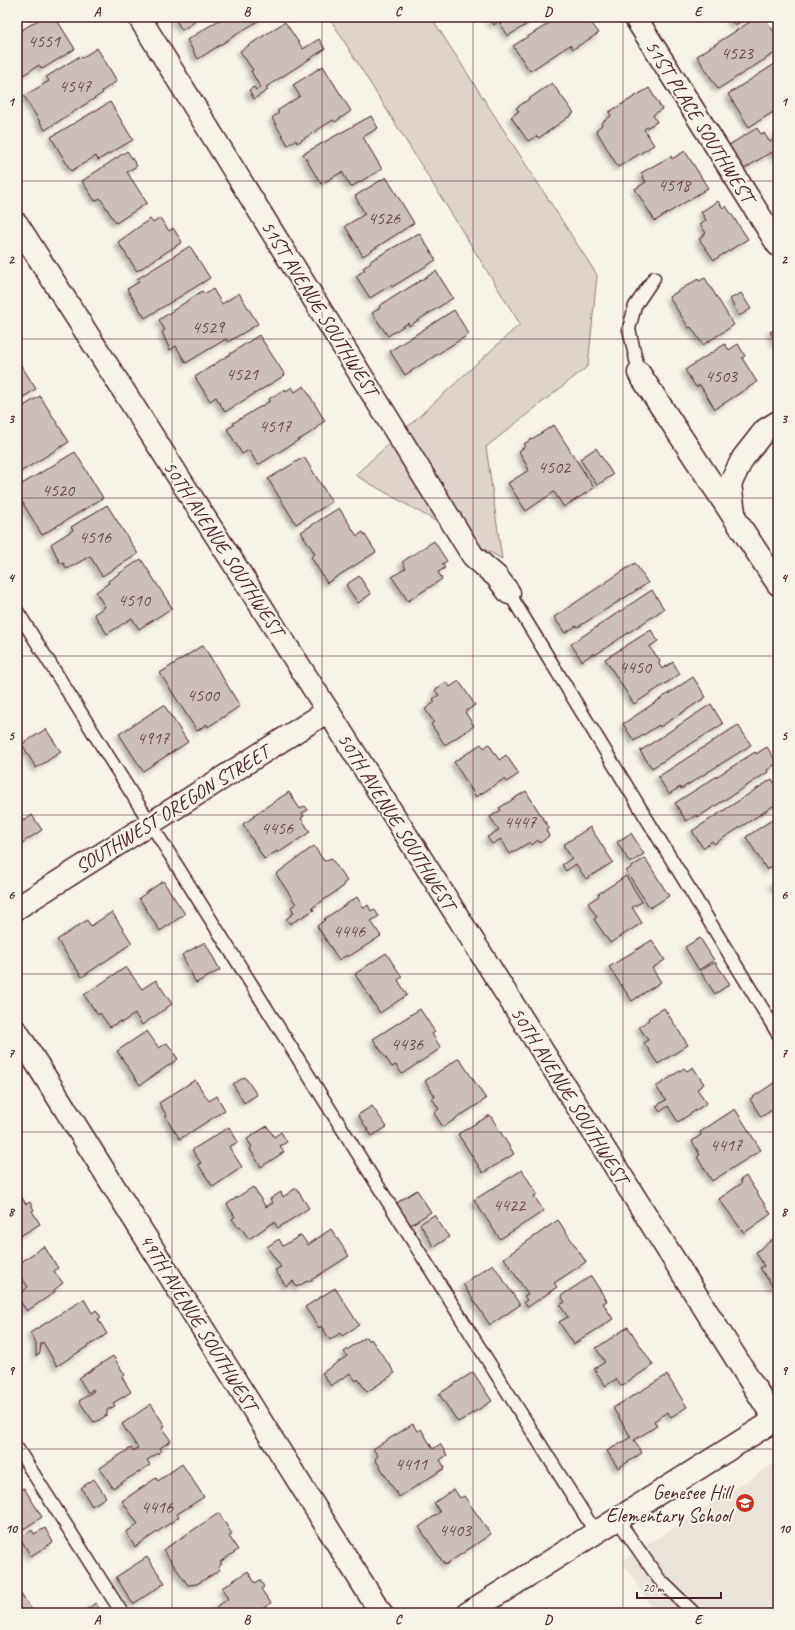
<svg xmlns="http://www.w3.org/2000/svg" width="795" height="1630" font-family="Caveat,sans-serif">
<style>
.built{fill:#eae3da}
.green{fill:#ded4cc;stroke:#947a7c}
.building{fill:#ccbfb9;stroke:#4a1f2b;filter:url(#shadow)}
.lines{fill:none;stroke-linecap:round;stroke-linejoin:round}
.lane-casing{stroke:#4a1f2b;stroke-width:15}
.street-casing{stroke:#4a1f2b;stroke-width:25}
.secondary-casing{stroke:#4a1f2b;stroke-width:25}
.lane{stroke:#f7f3e8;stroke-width:12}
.street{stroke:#f7f3e8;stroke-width:22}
.secondary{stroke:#f7f3e8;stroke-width:22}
.grid{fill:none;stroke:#4a1f2b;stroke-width:1;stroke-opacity:0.55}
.labels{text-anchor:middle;stroke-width:4;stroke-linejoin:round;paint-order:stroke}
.number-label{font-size:18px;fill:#6a474e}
.street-label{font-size:20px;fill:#4a1f2b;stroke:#f7f3e8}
.poi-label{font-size:20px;fill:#4a1f2b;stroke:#f7f3e8;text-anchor:end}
.neatline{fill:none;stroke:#4a1f2b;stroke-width:1.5}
.grid-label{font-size:13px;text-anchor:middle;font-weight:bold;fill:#4a1f2b}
</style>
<defs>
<filter id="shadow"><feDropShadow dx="-3.5" dy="3.5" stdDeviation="2" flood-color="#0004"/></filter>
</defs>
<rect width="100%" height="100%" fill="#f7f3e8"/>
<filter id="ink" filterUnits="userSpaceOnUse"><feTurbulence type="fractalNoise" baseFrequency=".025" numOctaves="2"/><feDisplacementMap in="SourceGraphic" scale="8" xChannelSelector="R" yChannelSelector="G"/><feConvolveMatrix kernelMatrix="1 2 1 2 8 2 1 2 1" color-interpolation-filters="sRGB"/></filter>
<g filter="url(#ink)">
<polygon class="built" points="778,1461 778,1613 655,1613 622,1561"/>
<polygon class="green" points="329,17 431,17 597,275 588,366 486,447 502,559 355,475 520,324"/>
<g class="building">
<polygon points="43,17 55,17 75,49 42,69 39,65 17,79 17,33"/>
<polygon points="174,17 202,17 182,30"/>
<polygon points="224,17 264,17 198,59 187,40"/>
<polygon points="489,17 529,17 532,21 508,36 499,21 494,25"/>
<polygon points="559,17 587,17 599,33 573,49 570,45 530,71 513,46"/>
<polygon points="729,17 748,17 735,25"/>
<polygon points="764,17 778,38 778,51 718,89 697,56 756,18 758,21"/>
<polygon points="285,22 303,49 319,39 325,49 266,87 268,90 254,99 249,90 254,87 256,90 260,87 251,71 253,70 240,51"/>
<polygon points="97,48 117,81 102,91 103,93 45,130 24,96 49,81 46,77 80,56 82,58"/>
<polygon points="778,62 778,109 749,127 728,94"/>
<polygon points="323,66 351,111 335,122 333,120 297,143 296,140 288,145 272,118 279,113 277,111 300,96 293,85"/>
<polygon points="552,83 574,113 539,138 537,136 528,141 511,117 519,111 516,108"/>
<polygon points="649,88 662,109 653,115 657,122 644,129 654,145 618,167 596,130 602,125 601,123 611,116 609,112"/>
<polygon points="110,102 133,140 98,160 96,156 71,171 51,137"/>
<polygon points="371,116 378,128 363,137 382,169 351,187 342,172 321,184 303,154"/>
<polygon points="757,128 761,134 764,133 770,142 776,138 774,134 778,132 778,157 775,157 771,152 744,169 729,145"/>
<polygon points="127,151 137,166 127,172 147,203 116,223 100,198 95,201 82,181"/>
<polygon points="685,151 708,188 655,221 635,189 646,182 641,173 671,156 672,159"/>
<polygon points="386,177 414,223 363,256 345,226 365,214 355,196"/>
<polygon points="718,201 723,208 726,206 748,239 714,260 699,239 706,233 700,224 706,220 701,212"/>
<polygon points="160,218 169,231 173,228 182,242 137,271 118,242 150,219 153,223"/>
<polygon points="419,233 436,260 392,287 391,285 370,298 356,276 365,270 363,268 371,263 370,261"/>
<polygon points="190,246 210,278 145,318 127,289 139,282 137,279"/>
<polygon points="436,271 453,298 409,326 408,323 388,336 372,313 380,308 379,306"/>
<polygon points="705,278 734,325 703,345 691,327 689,328 669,297 698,279 699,281"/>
<polygon points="213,289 222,304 239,293 258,324 228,342 226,339 186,363 176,346 170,350 162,332 165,330 159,320 202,291 204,294"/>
<polygon points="741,293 751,309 739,316 730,299"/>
<polygon points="454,310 469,334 405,375 390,351"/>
<polygon points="778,328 778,345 770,332"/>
<polygon points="259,335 285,375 225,412 216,397 210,401 195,377"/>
<polygon points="725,344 729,350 738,344 745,356 742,358 757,382 715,409 700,385 696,387 685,370"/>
<polygon points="17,359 36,389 17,401"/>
<polygon points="304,386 325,421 317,426 318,428 258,465 249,450 242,454 227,429 234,425 233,423 270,401 269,399 285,389 286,391 292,387 295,392"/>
<polygon points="40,396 69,442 17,474 17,452 20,450 17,446 17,410"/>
<polygon points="554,425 594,488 564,507 554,492 526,511 508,483 529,470 519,451 526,446 524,444"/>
<polygon points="596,448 613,475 597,485 580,459"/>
<polygon points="75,452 103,498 42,535 17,493 17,487"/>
<polygon points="304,457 332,502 296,524 268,479"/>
<polygon points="107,505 138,554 102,576 90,556 67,569 63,563 60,563 51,544 73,530 71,527"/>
<polygon points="339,508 357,536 363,532 376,552 327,583 311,557 315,554 301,532"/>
<polygon points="434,541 447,561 442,564 445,568 438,572 442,579 408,601 392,577 406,568 402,562"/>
<polygon points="141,559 172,608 139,629 132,618 107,634 94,614 105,607 96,592 109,583 108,581"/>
<polygon points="635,563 648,583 578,627 576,626 565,633 554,617"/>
<polygon points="359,576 371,594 358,603 346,585"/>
<polygon points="652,590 664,609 595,655 594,653 582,661 571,644"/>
<polygon points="651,630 658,641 649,647 660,660 659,664 662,669 673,662 680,674 634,704 605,659"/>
<polygon points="203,645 240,706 208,727 207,724 197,731 160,673"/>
<polygon points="693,677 706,697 660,727 659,725 634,741 623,724"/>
<polygon points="459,681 475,705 465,712 474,726 445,745 431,724 434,722 425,709 435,702 433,699 439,695 435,690 446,682 450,687"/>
<polygon points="711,704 723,724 652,768 640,751"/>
<polygon points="164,705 188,742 143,771 119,734"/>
<polygon points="738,725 751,745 681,789 680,787 669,794 658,777"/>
<polygon points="46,729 61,752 36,768 22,744"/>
<polygon points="481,744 484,748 489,744 499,760 506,755 519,774 506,782 504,779 476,797 454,762"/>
<polygon points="767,747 777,763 767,770 768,772 698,817 697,815 686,821 675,803 755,752 756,754"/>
<polygon points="772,779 778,789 778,803 714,844 712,841 703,848 692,831"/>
<polygon points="526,791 549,828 546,830 549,836 540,843 538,840 532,845 530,842 510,854 501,839 492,844 487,837 499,830 490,817 501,810 499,808"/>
<polygon points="289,792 300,809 305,806 308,810 302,813 304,816 301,818 310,832 278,853 277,851 264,859 243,824 255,816 254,815"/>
<polygon points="17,810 24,821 32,815 42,830 17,846"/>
<polygon points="778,816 778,862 767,870 746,837"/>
<polygon points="590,827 613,862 586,879 576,864 566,871 562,865 572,858 563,845"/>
<polygon points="631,833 644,854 630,863 617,842"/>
<polygon points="314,846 324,861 331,858 347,881 343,884 344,886 312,908 314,910 290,924 286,919 294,913 291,907 296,904 276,874"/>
<polygon points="645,858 669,896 650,908 626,871"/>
<polygon points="626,876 642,902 632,907 642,923 610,943 594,919 597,917 588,903 599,896 598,894"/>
<polygon points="778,880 778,892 772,884"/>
<polygon points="163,881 185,914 160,931 139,898"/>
<polygon points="357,897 364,908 368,905 371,911 374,909 379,916 371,921 381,936 348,957 347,955 339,960 317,926 325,920 324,919"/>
<polygon points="112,912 132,943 82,977 57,940 87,920 91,926"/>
<polygon points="700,938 714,960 699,970 685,947"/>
<polygon points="652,940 665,960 652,968 661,982 632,1001 609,967"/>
<polygon points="205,942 220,970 196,983 182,955"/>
<polygon points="386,953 402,977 398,980 407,995 380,1013 355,974"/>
<polygon points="715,962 730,984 715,994 700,971"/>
<polygon points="126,967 142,989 156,980 172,1004 142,1025 135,1014 121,1023 120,1021 110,1027 100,1013 98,1015 84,995"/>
<polygon points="664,1008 688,1045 658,1064 644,1043 648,1040 639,1027 649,1020 648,1018"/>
<polygon points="420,1009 435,1032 432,1034 441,1048 402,1074 396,1065 392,1067 373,1039"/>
<polygon points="147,1031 159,1048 167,1043 178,1059 140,1085 117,1051"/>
<polygon points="459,1058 486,1099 443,1127 434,1113 439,1109 432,1098 435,1096 425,1081"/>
<polygon points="693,1067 704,1084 697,1089 707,1103 678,1122 668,1106 660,1112 656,1106 666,1100 656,1087 684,1068 687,1071"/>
<polygon points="245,1077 257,1095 244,1103 233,1084"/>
<polygon points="195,1080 209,1101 217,1096 225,1110 180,1139 165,1117 167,1116 159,1103"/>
<polygon points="777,1081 778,1106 761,1117 750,1099"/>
<polygon points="372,1106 387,1127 372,1136 358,1115"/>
<polygon points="735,1109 761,1150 712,1181 697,1157 700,1155 692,1141 701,1135 700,1132"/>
<polygon points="490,1115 514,1154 483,1173 458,1134"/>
<polygon points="267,1126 274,1137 281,1132 287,1142 280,1146 284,1152 261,1167 250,1149 252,1147 247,1139"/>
<polygon points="229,1127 238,1142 229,1147 242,1167 213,1187 198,1164 201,1163 192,1150"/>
<polygon points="522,1170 537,1194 534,1196 544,1211 500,1239 474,1200"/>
<polygon points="746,1176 771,1214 744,1233 719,1199 742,1183 740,1180"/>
<polygon points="253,1187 266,1207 273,1203 270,1199 281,1192 283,1197 296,1188 309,1208 278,1228 274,1222 249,1239 240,1226 238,1227 232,1219 235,1217 227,1204"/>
<polygon points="17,1190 26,1204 30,1202 34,1210 32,1211 40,1224 17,1238"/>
<polygon points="417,1190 431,1212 409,1226 395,1204"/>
<polygon points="434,1215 449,1237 434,1247 420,1224"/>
<polygon points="558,1220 586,1262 554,1283 557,1287 528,1307 524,1302 527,1300 524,1296 528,1294 504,1258"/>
<polygon points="331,1229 349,1256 308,1282 307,1281 297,1287 293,1281 286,1286 275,1270 281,1267 267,1247 279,1239 283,1246 301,1235 308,1245"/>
<polygon points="778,1235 778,1285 774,1288 760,1268 764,1266 756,1252"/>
<polygon points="44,1246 58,1268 54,1271 63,1283 54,1290 55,1292 27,1311 17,1297 28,1287 22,1278 17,1282 17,1265"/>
<polygon points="493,1264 520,1305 490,1325 463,1284"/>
<polygon points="591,1276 607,1301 603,1303 613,1319 574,1344 559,1322 568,1317 560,1305 565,1302 561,1296"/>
<polygon points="335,1288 359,1325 342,1336 340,1333 330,1340 321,1326 319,1328 305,1307"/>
<polygon points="84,1299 92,1313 96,1310 101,1317 98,1319 107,1334 57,1366 43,1342 41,1343 40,1353 36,1356 36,1343 30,1333"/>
<polygon points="628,1327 653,1365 621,1386 616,1379 606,1386 594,1369 605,1362 596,1348"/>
<polygon points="366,1337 369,1341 371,1339 395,1373 367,1392 358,1379 356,1381 350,1373 331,1386 322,1373 347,1356 344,1352"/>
<polygon points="113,1356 125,1375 122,1377 131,1392 113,1403 115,1406 107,1410 107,1415 96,1422 93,1421 79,1401 94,1391 93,1389 88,1393 79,1378"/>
<polygon points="473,1372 492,1401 458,1422 439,1394"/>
<polygon points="667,1375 687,1407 671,1417 667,1412 654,1421 657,1426 634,1440 642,1453 618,1468 607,1451 631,1437 613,1408"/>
<polygon points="151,1404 165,1426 162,1428 171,1441 160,1448 162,1451 147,1460 150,1465 113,1488 100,1468 131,1448 133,1451 138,1448 122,1424"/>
<polygon points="413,1424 417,1431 421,1429 433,1449 440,1444 447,1455 440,1460 445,1468 399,1497 375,1459 378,1456 373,1449"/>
<polygon points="182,1464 204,1497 177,1514 179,1517 135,1547 126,1532 138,1524 122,1501 156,1478 158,1481"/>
<polygon points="94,1479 106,1497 92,1506 81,1488"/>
<polygon points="24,1488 42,1517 17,1533 17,1492"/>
<polygon points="454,1489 460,1498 464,1496 491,1534 445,1565 419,1527 440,1512 434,1503"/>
<polygon points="219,1513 232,1534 229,1536 238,1550 220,1562 222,1564 218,1567 220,1570 197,1584 188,1585 163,1550"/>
<polygon points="45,1528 53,1542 31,1556 20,1538 32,1530 34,1534"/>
<polygon points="147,1557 165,1583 133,1604 116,1577"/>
<polygon points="248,1571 255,1583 260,1580 264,1587 261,1589 271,1603 256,1613 220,1613 216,1607 228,1599 222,1588"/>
<polygon points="22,1595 34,1613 17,1613 17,1598"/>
<polygon points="96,1603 102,1613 81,1613"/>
</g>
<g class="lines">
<defs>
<g id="lane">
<polyline points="639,373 629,329 635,306 654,278"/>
<polyline points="509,593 778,1034"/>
<polyline points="17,611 596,1533"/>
<polyline points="17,1448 122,1613"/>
<polyline points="617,1519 659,1579 694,1613"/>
</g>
<g id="street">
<polyline points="139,17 473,556 497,577 509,593"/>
<polyline points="635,17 778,245"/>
<polyline points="17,224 328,711 775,1420"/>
<polyline points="639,373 778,584"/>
<polyline points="734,512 730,484 743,458 765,430 778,422"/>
<polyline points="17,908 328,711"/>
<polyline points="17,1032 381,1613"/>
</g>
<polyline id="secondary" points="468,1613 778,1418"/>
</defs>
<use href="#lane" class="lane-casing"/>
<use href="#street" class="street-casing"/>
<use href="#secondary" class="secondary-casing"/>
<use href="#lane" class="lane"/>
<use href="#street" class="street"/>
<use href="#secondary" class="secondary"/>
</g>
</g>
<path class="grid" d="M172,17V1613M322,17V1613M473,17V1613M623,17V1613M17,181H778M17,339H778M17,498H778M17,656H778M17,815H778M17,974H778M17,1132H778M17,1291H778M17,1449H778"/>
<defs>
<symbol id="school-disc" viewBox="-11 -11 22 22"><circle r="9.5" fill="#c8321e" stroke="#f7f3e8"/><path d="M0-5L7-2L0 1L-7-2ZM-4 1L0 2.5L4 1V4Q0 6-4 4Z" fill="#fff"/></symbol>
</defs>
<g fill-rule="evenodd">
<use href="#school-disc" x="734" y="1492" width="22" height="22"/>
</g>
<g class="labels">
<g class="number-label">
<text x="44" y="47">4551</text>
<text x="737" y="59">4523</text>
<text x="75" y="92">4547</text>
<text x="674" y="191">4518</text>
<text x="384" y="224">4526</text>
<text x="208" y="333">4529</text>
<text x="242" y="380">4521</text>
<text x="721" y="382">4503</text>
<text x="275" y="432">4517</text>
<text x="554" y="473">4502</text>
<text x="58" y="496">4520</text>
<text x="95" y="543">4516</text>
<text x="134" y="606">4510</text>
<text x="635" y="673">4450</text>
<text x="203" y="701">4500</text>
<text x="153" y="744">4917</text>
<text x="520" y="828">4447</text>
<text x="277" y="834">4456</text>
<text x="349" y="937">4446</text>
<text x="407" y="1050">4436</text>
<text x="726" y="1151">4417</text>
<text x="509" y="1211">4422</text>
<text x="411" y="1470">4411</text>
<text x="157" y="1513">4416</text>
<text x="455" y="1536">4403</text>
</g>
<g class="street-label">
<text transform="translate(700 121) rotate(58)" y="7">51ST PLACE SOUTHWEST</text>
<text transform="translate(320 308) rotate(58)" y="7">51ST AVENUE SOUTHWEST</text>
<text transform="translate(224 548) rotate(57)" y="7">50TH AVENUE SOUTHWEST</text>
<text transform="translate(172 809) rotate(-32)" y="7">SOUTHWEST OREGON STREET</text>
<text transform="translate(397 821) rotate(58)" y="7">50TH AVENUE SOUTHWEST</text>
<text transform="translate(570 1095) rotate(58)" y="7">50TH AVENUE SOUTHWEST</text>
<text transform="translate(199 1322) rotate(58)" y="7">49TH AVENUE SOUTHWEST</text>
</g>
<g class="poi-label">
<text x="731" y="1499">Genesee Hill<tspan x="731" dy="23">Elementary School</tspan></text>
</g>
</g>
<rect width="795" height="1630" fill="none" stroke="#f7f3e8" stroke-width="44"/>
<path d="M637 1592v6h84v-6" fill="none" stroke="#4a1f2b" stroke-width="2"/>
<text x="643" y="1592" font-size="12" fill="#4a1f2b" stroke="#f7f3e8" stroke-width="3" paint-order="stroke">20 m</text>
<rect x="22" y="22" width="751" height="1586" class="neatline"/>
<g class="grid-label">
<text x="97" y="16">A</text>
<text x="247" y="16">B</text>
<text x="398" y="16">C</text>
<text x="548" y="16">D</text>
<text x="698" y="16">E</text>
<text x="11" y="106">1</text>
<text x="784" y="106">1</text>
<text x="11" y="264">2</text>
<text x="784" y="264">2</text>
<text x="11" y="423">3</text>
<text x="784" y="423">3</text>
<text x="11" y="582">4</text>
<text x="784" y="582">4</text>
<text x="11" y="740">5</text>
<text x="784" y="740">5</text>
<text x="11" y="899">6</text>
<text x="784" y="899">6</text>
<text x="11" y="1057">7</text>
<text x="784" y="1057">7</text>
<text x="11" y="1216">8</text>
<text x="784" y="1216">8</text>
<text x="11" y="1375">9</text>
<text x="784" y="1375">9</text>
<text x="11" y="1533">10</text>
<text x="784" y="1533">10</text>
<text x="97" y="1624">A</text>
<text x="247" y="1624">B</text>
<text x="398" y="1624">C</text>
<text x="548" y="1624">D</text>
<text x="698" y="1624">E</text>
</g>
</svg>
